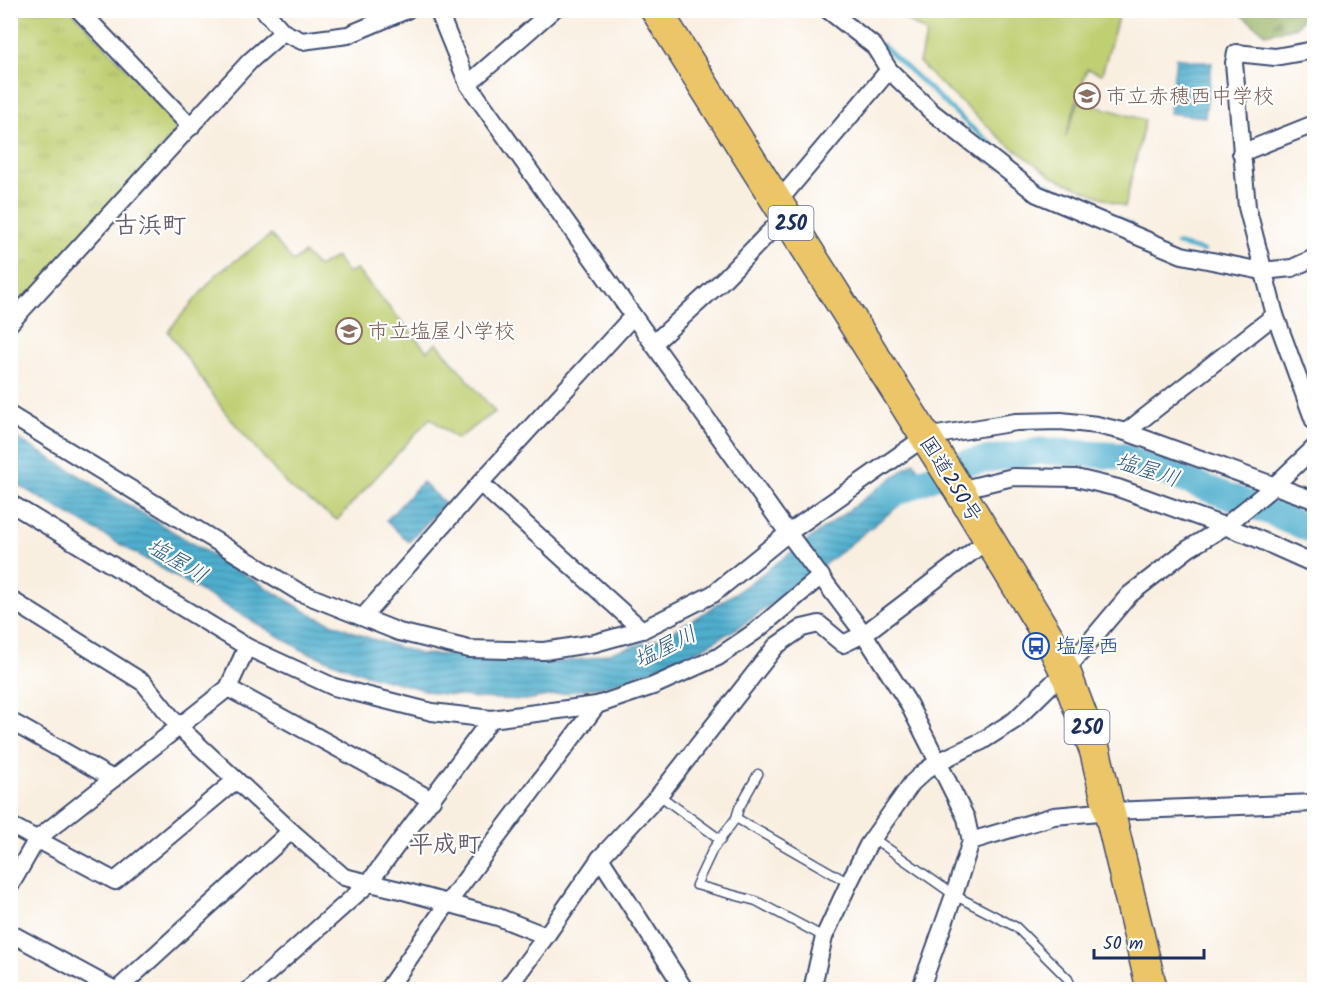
<svg xmlns="http://www.w3.org/2000/svg" width="1325" height="1000" font-family="Kalam,'Klee One',sans-serif">
<style>
.grass{fill:#c0cf72;stroke:#6e7f68;stroke-width:1.5}
.forest{fill:url(#forest-firs);stroke:#5a7061;stroke-width:1.5}
.park{fill:url(#park-tufts);stroke:#6e7f68;stroke-width:1.5}
.water{fill:url(#water-rules);stroke:#356f96;stroke-width:1.5}
.lines{fill:none;stroke-linecap:round;stroke-linejoin:round}
.stream{stroke:#4fafce;stroke-width:4.5}
.river{stroke:#4fafce;stroke-width:27}
.lane-casing{stroke:#3c4c72;stroke-width:11}
.street-casing{stroke:#3c4c72;stroke-width:20}
.highway-casing{stroke:#3c4c72;stroke-width:33}
.lane{stroke:#fff;stroke-width:8}
.street{stroke:#fff;stroke-width:16}
.highway{stroke:#ecc569;stroke-width:30}
.labels{text-anchor:middle;stroke-width:4.5;stroke-linejoin:round;paint-order:stroke}
.shield{fill:#fff;stroke:#5f6d8e;stroke-width:1.5}
.shield-label{font-size:20px;font-weight:bold;fill:#1b2f5e}
.education-label{font-size:21px;fill:#785e54;stroke:#fff;text-anchor:start}
.street-label{font-size:21px;fill:#1b2f5e;stroke:#fff}
.transit-label{font-size:21px;fill:#164399;stroke:#fff;text-anchor:start}
.water-label{font-size:22px;font-style:italic;fill:#2d5c85;stroke:#fff}
.quarter-label{font-size:24px;font-weight:bold;fill:#675c6b;stroke:#fff}
</style>
<defs>
<pattern id="forest-firs" width="22" height="20" patternUnits="userSpaceOnUse" patternTransform="scale(1.5)"><rect width="22" height="20" fill="#98b264"/><path d="M5 1l3.5 6h-7zM16 11l3.5 6h-7z" fill="#7b9156"/></pattern>
<pattern id="park-tufts" width="24" height="20" patternUnits="userSpaceOnUse" patternTransform="scale(1.5)"><rect width="24" height="20" fill="#c0cf72"/><path d="M3 7l-1-3M5 7V3M7 7l1-3M15 17l-1-3M17 17v-4M19 17l1-3" fill="none" stroke="#a4b265"/></pattern>
<pattern id="water-rules" width="6" height="5" patternUnits="userSpaceOnUse" patternTransform="scale(1.5)"><rect width="6" height="5" fill="#4fafce"/><path d="M0 2.5h6" fill="none" stroke="#418faa"/></pattern>
</defs>
<rect width="100%" height="100%" fill="#fff"/>
<filter id="ink" filterUnits="userSpaceOnUse"><feTurbulence type="fractalNoise" baseFrequency=".0167" numOctaves="2"/><feDisplacementMap in="SourceGraphic" scale="12" xChannelSelector="R" yChannelSelector="G"/><feConvolveMatrix kernelMatrix="1 2 1 2 8 2 1 2 1" color-interpolation-filters="sRGB"/></filter>
<filter id="wash" filterUnits="userSpaceOnUse"><feTurbulence type="fractalNoise" baseFrequency=".008" numOctaves="4" result="noise"/><feDisplacementMap in="SourceGraphic" scale="24" xChannelSelector="R" yChannelSelector="G"/><feGaussianBlur stdDeviation="1.35" result="paint"/><feColorMatrix in="noise" values="0 0 0 0 0 0 0 0 0 0 0 0 0 0 0 0 0 1.4 0 .05"/><feComposite in="paint" operator="in"/></filter>
<g filter="url(#wash)">
<rect width="100%" height="100%" fill="#f9efe1"/>
<g class="grass">
<polygon points="901,11 1120,11 1102,74 1087,69 1065,138 1079,101 1145,120 1125,207 1053,177 1005,142 931,75 919,62 927,33 905,19"/>
<polygon points="271,235 293,262 304,253 318,267 336,257 348,273 356,269 427,351 437,343 495,412 457,439 430,418 337,520 289,487 224,411 168,331 217,274"/>
</g>
<polygon class="forest" points="1236,11 1307,11 1296,27 1266,34"/>
<polygon class="park" points="11,11 72,11 181,126 11,317"/>
<g class="water">
<polygon points="1176,58 1212,63 1205,117 1169,113"/>
<polygon points="10,434 312,615 366,637 420,654 462,655 509,661 553,662 587,659 658,639 699,616 740,590 914,462 930,490 901,504 805,580 741,626 692,654 614,684 526,700 477,698 435,693 362,673 304,651 11,481"/>
<polygon points="422,482 445,503 409,542 386,521"/>
</g>
<g class="lines">
<g class="stream">
<polyline points="882,45 971,127 1025,171 1050,186 1131,225"/>
<polyline points="1177,244 1204,251"/>
</g>
<polyline class="river" points="891,495 965,463 1041,451 1122,456 1280,516 1314,531"/>
</g>
</g>
<g filter="url(#ink)">
<g class="lines">
<defs>
<g id="lane">
<polyline points="758,774 739,808 736,818 713,849 696,885 756,901 824,937"/>
<polyline points="659,795 721,840"/>
<polyline points="736,818 849,883"/>
<polyline points="873,838 954,895 1016,927 1068,979 1073,990"/>
</g>
<g id="street">
<polyline points="79,10 191,127"/>
<polyline points="264,10 283,32 302,41 348,35 407,10"/>
<polyline points="438,10 468,84 788,533 864,634 907,701 938,762 966,818 971,841 954,895 920,990"/>
<polyline points="828,10 874,46 889,70 932,112 1037,194 1182,255 1262,271 1292,268 1314,258"/>
<polyline points="1314,50 1275,57 1236,53 1234,63 1247,207 1275,315 1314,421"/>
<polyline points="468,84 553,10"/>
<polyline points="1241,153 1314,124"/>
<polyline points="777,203 889,70"/>
<polyline points="10,323 250,61 283,32"/>
<polyline points="653,344 724,279 786,215"/>
<polyline points="10,415 299,592 399,632 469,649 544,651 595,643 642,630 713,594 788,533 925,437 1016,422 1061,421 1097,425 1126,432 1314,500"/>
<polyline points="1126,432 1275,315"/>
<polyline points="480,483 642,630"/>
<polyline points="959,490 1013,477 1076,478 1118,488 1249,535 1314,564"/>
<polyline points="10,503 247,647 334,687 432,712 491,719 597,705 653,686 718,657 756,631 821,576"/>
<polyline points="10,599 144,683 179,727 291,831 344,877 400,890 498,917 546,936"/>
<polyline points="363,617 480,483 633,316"/>
<polyline points="228,688 432,800"/>
<polyline points="10,721 113,779"/>
<polyline points="10,825 115,881 236,780"/>
<polyline points="971,841 1054,816 1111,811 1314,803"/>
<polyline points="600,858 685,990"/>
<polyline points="10,886 37,839 228,688 247,647"/>
<polyline points="10,933 115,990"/>
<polyline points="117,990 291,831"/>
<polyline points="249,990 368,884 491,719"/>
<polyline points="387,990 447,904 597,705"/>
<polyline points="506,990 546,936 600,858 659,795 776,646 802,628 819,624 843,644 864,634 989,539"/>
<polyline points="812,990 824,937 849,883 868,845 912,783 925,771 938,762 982,741 1015,720 1065,671 1129,595 1188,549 1224,527 1274,486 1314,448"/>
</g>
<polyline id="highway" points="656,10 959,490 1049,638 1065,671 1095,751 1152,990"/>
</defs>
<use href="#lane" class="lane-casing"/>
<use href="#street" class="street-casing"/>
<use href="#highway" class="highway-casing"/>
<use href="#lane" class="lane"/>
<use href="#street" class="street"/>
<use href="#highway" class="highway"/>
</g>
</g>
<defs>
<symbol id="school-ring" viewBox="-11 -11 22 22"><circle r="9.5" fill="#fff" stroke="#8d6e63" stroke-width="1.5"/><path d="M0-5L7-2L0 1L-7-2ZM-4 1L0 2.5L4 1V4Q0 6-4 4Z" fill="#8d6e63"/></symbol>
<symbol id="bus-ring" viewBox="-11 -11 22 22"><circle r="9.5" fill="#fff" stroke="#1a4fb4" stroke-width="1.5"/><path d="M-5-6H5V4H4V6H2V4H-2V6H-4V4H-5ZM-3.5-4V0h7V-4ZM-3.5 1.2v1.5H-2V1.2ZM2 1.2v1.5H3.5V1.2Z" fill="#1a4fb4"/></symbol>
</defs>
<g fill-rule="evenodd">
<use href="#school-ring" x="1072" y="81" width="30" height="30"/>
<use href="#school-ring" x="334" y="316" width="30" height="30"/>
<use href="#bus-ring" x="1021" y="631" width="30" height="30"/>
</g>
<g class="labels">
<g class="shield">
<rect x="768.5" y="206" width="45" height="34" rx="4.5"/>
<rect x="1064.5" y="710" width="45" height="34" rx="4.5"/>
</g>
<g class="shield-label">
<text x="791" y="230">250</text>
<text x="1087" y="734">250</text>
</g>
<g class="education-label">
<text x="1106" y="103">市立赤穂西中学校</text>
<text x="368" y="338">市立塩屋小学校</text>
</g>
<g class="street-label">
<text transform="translate(951 479) rotate(58)" y="7">国道250号</text>
</g>
<g class="transit-label">
<text x="1056" y="653">塩屋西</text>
</g>
<g class="water-label">
<text transform="translate(1148 469) rotate(18)" y="8">塩屋川</text>
<text transform="translate(178 560) rotate(31)" y="8">塩屋川</text>
<text transform="translate(665 646) rotate(-26)" y="8">塩屋川</text>
</g>
<g class="quarter-label">
<text x="150" y="233">古浜町</text>
<text x="445" y="852">平成町</text>
</g>
</g>
<rect width="1325" height="1000" fill="none" stroke="#fff" stroke-width="36"/>
<path d="M1094 949v9h110v-9" fill="none" stroke="#1b2f5e" stroke-width="3"/>
<text x="1103" y="949" font-size="18" fill="#1b2f5e" stroke="#ffffff" stroke-width="4.5" paint-order="stroke">50 m</text>
</svg>
